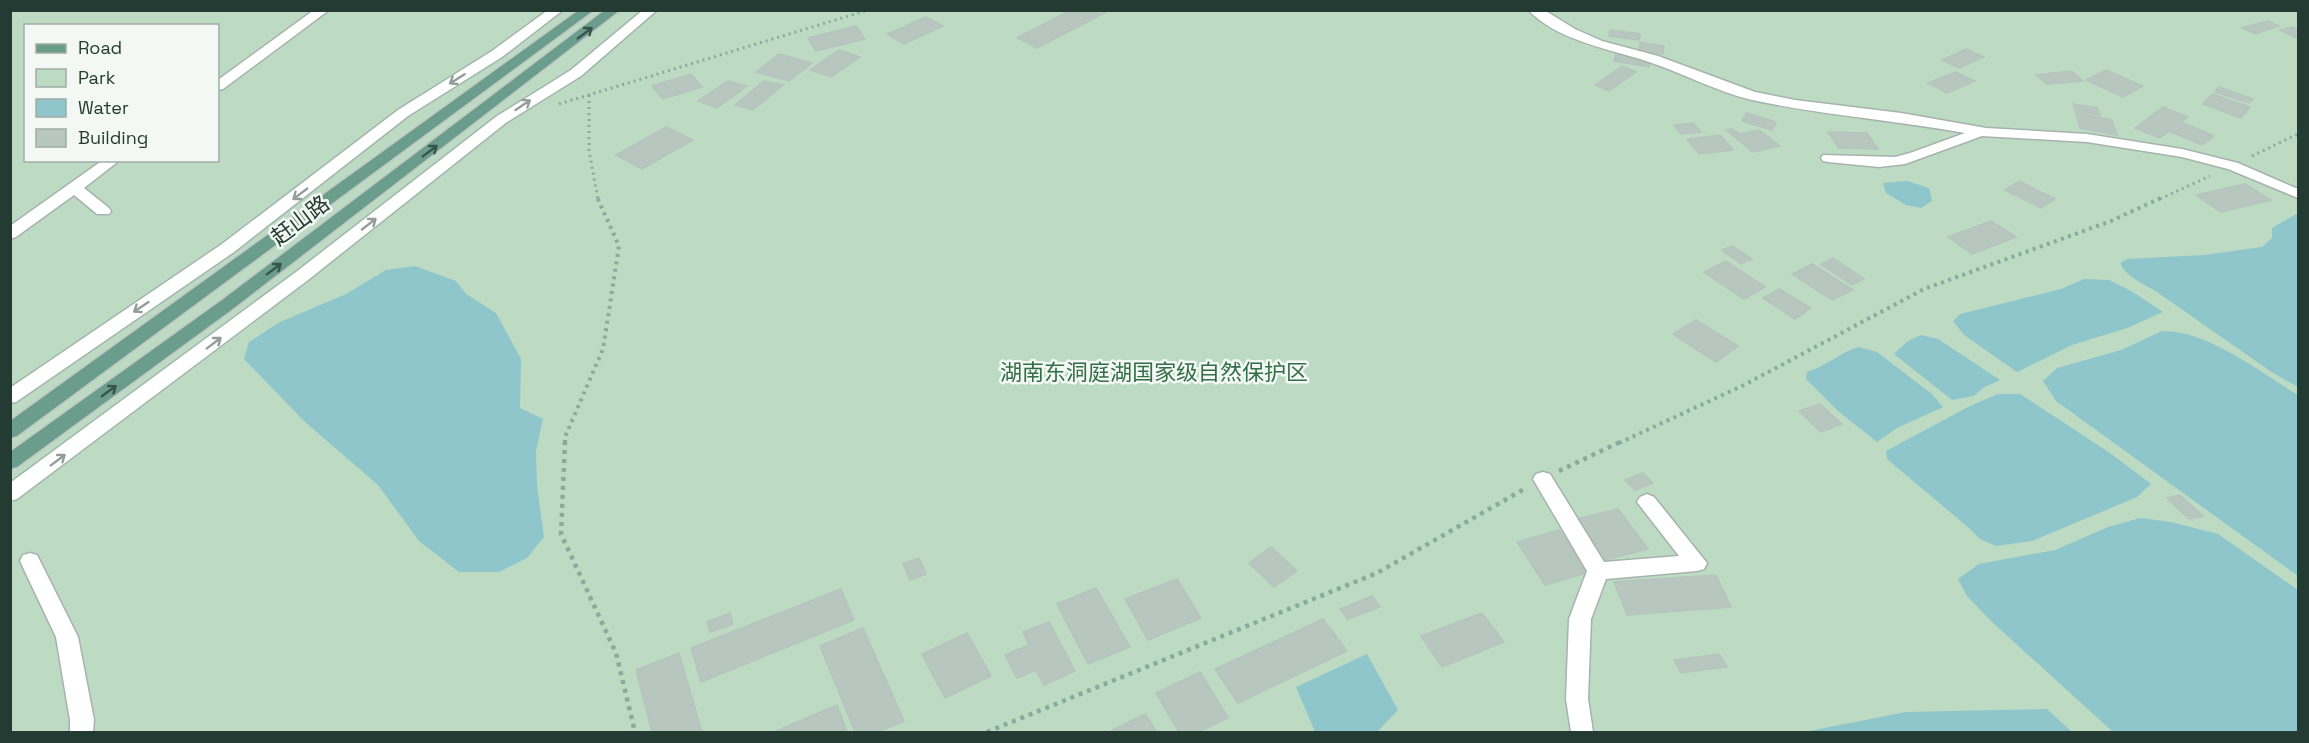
<svg xmlns="http://www.w3.org/2000/svg" width="2309" height="743" font-family="'Space Grotesk','Noto Sans SC',sans-serif">
<style>
.green{fill:#bddac3;fill-rule:evenodd}
.water{fill:#8fc6cc}
.building{fill:#b8c6c0;stroke:#b5c4bd;stroke-width:1.5}
.lines{fill:none;stroke-linecap:round;stroke-linejoin:round}
.street-casing{stroke:#a6b3ad;stroke-width:3}
.secondary-casing{stroke:#a2b6ae;stroke-width:3}
.primary-casing{stroke:#c2c8c6;stroke-width:3}
.path-far2{stroke:#86ac9e;stroke-width:3;stroke-dasharray:2 4;stroke-linecap:butt}
.path-far1{stroke:#86ac9e;stroke-width:4;stroke-dasharray:3 4.5;stroke-linecap:butt}
.path{stroke:#86ac9e;stroke-width:4.5;stroke-dasharray:4 5;stroke-linecap:butt}
.street{fill:#fff;fill-rule:evenodd}
.secondary{fill:#fff;fill-rule:evenodd}
.primary{fill:#6b9d8d;fill-rule:evenodd}
.oneway{stroke:#36544a}
.oneway2{stroke:#929d99}
.labels{text-anchor:middle;stroke-width:5;stroke-linejoin:round;paint-order:stroke}
.street-label{font-size:22px;fill:#243b33;stroke:#f3f8f5}
.park-label{font-size:22px;fill:#326e45;stroke:#f3f8f5}
</style>
<rect width="100%" height="100%" fill="#e3ebe7"/>
<path class="green" d="M10,11H2298V732H11ZM26,26H218V160H26Z"/>
<g class="water">
<polygon points="1907,181 1929,188 1932,201 1921,208 1906,205 1886,193 1883,183"/>
<path d="M2298,213V387L2273,373L2154,290C2141,283 2127,277 2120,263L2127,259L2204,255L2262,247L2272,238V228Z"/>
<polygon points="415,266 456,281 466,294 496,313 521,359 520,408 543,419 536,451 537,486 544,537 527,558 499,572 459,572 419,541 378,485 305,422 244,359 249,342 280,322 346,294 386,270"/>
<polygon points="2084,279 2109,280 2133,292 2163,312 2127,328 2072,345 2017,372 1964,335 1953,321 1960,314 2061,289"/>
<path d="M2162,331C2207,330 2260,372 2298,395V576L2056,401L2043,381L2057,368L2121,350Z"/>
<polygon points="1921,335 1938,339 2000,380 1983,388 1974,396 1952,400 1894,354 1908,341"/>
<path d="M1858,347L1877,352L1932,394L1943,407L1897,428L1877,442L1838,411L1806,379L1807,372C1826,366 1840,353 1858,347Z"/>
<polygon points="1998,394 2020,394 2110,453 2151,484 2137,497 2032,541 1996,546 1980,539 1969,528 1887,459 1886,451 1970,406"/>
<polygon points="2140,518 2171,522 2218,534 2298,590 2298,732 2113,732 1992,622 1967,596 1958,579 1979,564 2055,550 2108,527"/>
<polygon points="1367,654 1398,710 1377,732 1315,732 1296,687"/>
<polygon points="2047,709 2072,732 1804,732 1906,712"/>
</g>
<g class="building">
<polygon points="1071,10 1110,10 1037,48 1017,38"/>
<polygon points="926,17 943,26 904,44 887,34"/>
<polygon points="2267,21 2279,26 2255,34 2242,28"/>
<polygon points="856,26 865,39 816,51 808,38"/>
<polygon points="2292,27 2298,29 2298,39 2280,30"/>
<polygon points="1610,30 1640,34 1639,40 1609,36"/>
<polygon points="1640,42 1664,46 1663,54 1639,51"/>
<polygon points="1966,49 1984,57 1959,68 1942,60"/>
<polygon points="839,50 860,57 831,77 810,70"/>
<polygon points="779,54 812,63 789,81 756,72"/>
<polygon points="1616,54 1650,60 1649,67 1614,61"/>
<polygon points="1622,66 1636,72 1609,91 1595,85"/>
<polygon points="2106,70 2143,86 2123,97 2086,80"/>
<polygon points="2071,71 2083,81 2047,84 2036,75"/>
<polygon points="1955,72 1975,81 1947,93 1928,83"/>
<polygon points="691,74 702,87 663,99 652,86"/>
<polygon points="728,81 747,86 717,108 698,101"/>
<polygon points="764,81 783,85 753,110 735,105"/>
<polygon points="2219,87 2253,99 2249,103 2215,92"/>
<polygon points="2212,94 2250,107 2241,118 2203,104"/>
<polygon points="2073,104 2097,108 2100,115 2075,111"/>
<polygon points="2163,107 2188,117 2181,122 2214,136 2202,145 2169,131 2160,138 2135,128"/>
<polygon points="1746,113 1776,122 1772,130 1742,121"/>
<polygon points="2076,113 2112,120 2117,135 2080,128"/>
<polygon points="1693,123 1701,132 1681,134 1674,125"/>
<polygon points="666,127 693,140 642,169 616,155"/>
<polygon points="1732,129 1740,134 1759,130 1780,146 1753,152 1726,130"/>
<polygon points="1828,132 1867,133 1878,149 1839,148"/>
<polygon points="1720,135 1733,150 1699,154 1687,139"/>
<polygon points="2019,181 2055,199 2041,208 2005,190"/>
<polygon points="2245,184 2271,200 2221,212 2196,195"/>
<polygon points="1991,221 2016,237 1972,254 1948,237"/>
<polygon points="1732,246 1752,259 1741,264 1722,250"/>
<polygon points="1833,258 1864,279 1852,285 1821,264"/>
<polygon points="1726,261 1765,287 1744,299 1704,272"/>
<polygon points="1812,264 1853,290 1832,300 1792,274"/>
<polygon points="1779,289 1811,308 1795,319 1763,298"/>
<polygon points="1696,320 1738,346 1716,362 1673,334"/>
<polygon points="1820,404 1842,424 1821,432 1799,411"/>
<polygon points="1643,473 1653,483 1635,490 1625,480"/>
<polygon points="2180,495 2203,516 2189,519 2167,498"/>
<polygon points="1618,509 1648,549 1605,560 1577,519"/>
<polygon points="1559,530 1589,572 1545,585 1517,542"/>
<polygon points="1271,547 1297,571 1274,587 1249,563"/>
<polygon points="919,558 926,574 910,580 903,564"/>
<polygon points="1716,575 1731,607 1627,615 1614,582"/>
<polygon points="1177,579 1201,618 1148,640 1125,599"/>
<polygon points="1096,588 1130,647 1088,664 1057,604"/>
<polygon points="841,589 854,620 701,682 691,648"/>
<polygon points="1372,596 1380,607 1348,619 1340,609"/>
<polygon points="730,613 733,624 710,632 707,622"/>
<polygon points="1482,613 1504,642 1442,667 1421,636"/>
<polygon points="1323,619 1347,651 1238,703 1215,669"/>
<polygon points="1049,622 1075,671 1044,685 1036,670 1017,678 1005,655 1029,645 1023,632"/>
<polygon points="863,628 904,721 878,732 855,732 820,646"/>
<polygon points="967,633 991,676 945,698 922,654"/>
<polygon points="679,653 702,732 652,732 636,670"/>
<polygon points="1719,654 1727,667 1681,673 1674,660"/>
<polygon points="1200,672 1228,718 1198,732 1179,732 1156,693"/>
<polygon points="837,705 847,732 774,732"/>
<polygon points="1145,714 1157,732 1109,732"/>
</g>
<g class="lines">
<defs>
<g id="street">
<polygon points="314,10 329,10 223,89 218,90 218,80"/>
<path d="M1528,10H1544L1575,29L1602,41L1658,56L1755,92L1795,100L1901,113L1986,128L2087,134L2182,149L2238,163L2298,189V198L2228,169L2182,157L2087,142L1982,136L1905,164L1879,167L1828,162L1823,161L1821,158L1823,155L1895,157L1910,153L1965,133C1894,120 1822,115 1752,100C1717,92 1683,73 1649,62C1610,49 1558,41 1528,10Z"/>
<polygon points="103,160 120,160 84,188 109,208 111,211 109,214 97,214 74,195 16,237 10,239 10,226"/>
<polygon points="1543,472 1550,474 1604,562 1679,556 1637,502 1640,497 1647,494 1654,497 1707,563 1704,569 1697,571 1606,579 1591,619 1588,699 1593,732 1571,732 1566,699 1569,619 1587,571 1533,479 1536,474"/>
<polygon points="30,553 37,555 78,637 94,720 93,732 70,732 70,720 56,637 20,561 23,555"/>
</g>
<g id="secondary">
<polygon points="548,10 563,10 502,57 408,116 234,252 16,402 10,403 10,388 222,244 398,110 492,51"/>
<polygon points="643,10 657,10 581,76 507,122 308,280 17,499 10,501 10,483 296,272 497,116 571,70"/>
</g>
<g id="primary">
<polygon points="579,10 594,10 17,436 10,438 10,421"/>
<polygon points="605,10 620,10 234,308 17,467 10,469 10,452 222,300"/>
</g>
</defs>
<use href="#street" class="street-casing"/>
<use href="#secondary" class="secondary-casing"/>
<use href="#primary" class="primary-casing"/>
<g class="path-far2">
<polyline points="589,95 589,151 598,199"/>
<polyline points="559,104 868,10"/>
<polyline points="2252,156 2298,134"/>
<polyline points="2160,199 2210,176"/>
</g>
<g class="path-far1">
<polyline points="565,443 565,437 603,349 619,246 597,197"/>
<polyline points="1619,443 1744,385 1924,289 2111,221 2163,197"/>
</g>
<g class="path">
<polyline points="565,441 561,534 616,653 635,732"/>
<polyline points="1559,471 1622,441"/>
<polyline points="987,732 1377,573 1526,488"/>
</g>
<use href="#street" class="street"/>
<use href="#secondary" class="secondary"/>
<use href="#primary" class="primary"/>
</g>
<defs><path id="oneway-shaft" d="M-6 0H5M1.5-3L5.5 0L1.5 3" fill="none" stroke-width="1.6" stroke-linecap="round" stroke-linejoin="round" transform="scale(1.5)"/></defs>
<g class="oneway">
<use href="#oneway-shaft" transform="translate(585 33) rotate(-37)"/>
<use href="#oneway-shaft" transform="translate(430 151) rotate(-37)"/>
<use href="#oneway-shaft" transform="translate(274 269) rotate(-37)"/>
<use href="#oneway-shaft" transform="translate(109 391) rotate(-36)"/>
</g>
<g class="oneway2">
<use href="#oneway-shaft" transform="translate(457 79) rotate(148)"/>
<use href="#oneway-shaft" transform="translate(523 105) rotate(-34)"/>
<use href="#oneway-shaft" transform="translate(300 194) rotate(143)"/>
<use href="#oneway-shaft" transform="translate(369 224) rotate(-38)"/>
<use href="#oneway-shaft" transform="translate(141 307) rotate(146)"/>
<use href="#oneway-shaft" transform="translate(214 343) rotate(-37)"/>
<use href="#oneway-shaft" transform="translate(58 460) rotate(-37)"/>
</g>
<g class="labels">
<g class="street-label">
<text transform="translate(300 220) rotate(-37)" y="8">赶山路</text>
</g>
<g class="park-label">
<text x="1154" y="380">湖南东洞庭湖国家级自然保护区</text>
</g>
</g>
<rect width="2309" height="743" fill="none" stroke="#243b33" stroke-width="24"/>
<rect x="24" y="24" width="195" height="138" fill="#f3f8f5" stroke="#a0aca7" stroke-width="1.5"/>
<rect x="36" y="44" width="30" height="9" fill="#6b9d8d" stroke="#a0aca7" stroke-width="1.5"/>
<text x="78" y="54" font-size="18" fill="#243b33">Road</text>
<rect x="36" y="69" width="30" height="18" fill="#bddac3" stroke="#a0aca7" stroke-width="1.5"/>
<text x="78" y="84" font-size="18" fill="#243b33">Park</text>
<rect x="36" y="99" width="30" height="18" fill="#8fc6cc" stroke="#a0aca7" stroke-width="1.5"/>
<text x="78" y="114" font-size="18" fill="#243b33">Water</text>
<rect x="36" y="129" width="30" height="18" fill="#b8c6c0" stroke="#a0aca7" stroke-width="1.5"/>
<text x="78" y="144" font-size="18" fill="#243b33">Building</text>
</svg>
